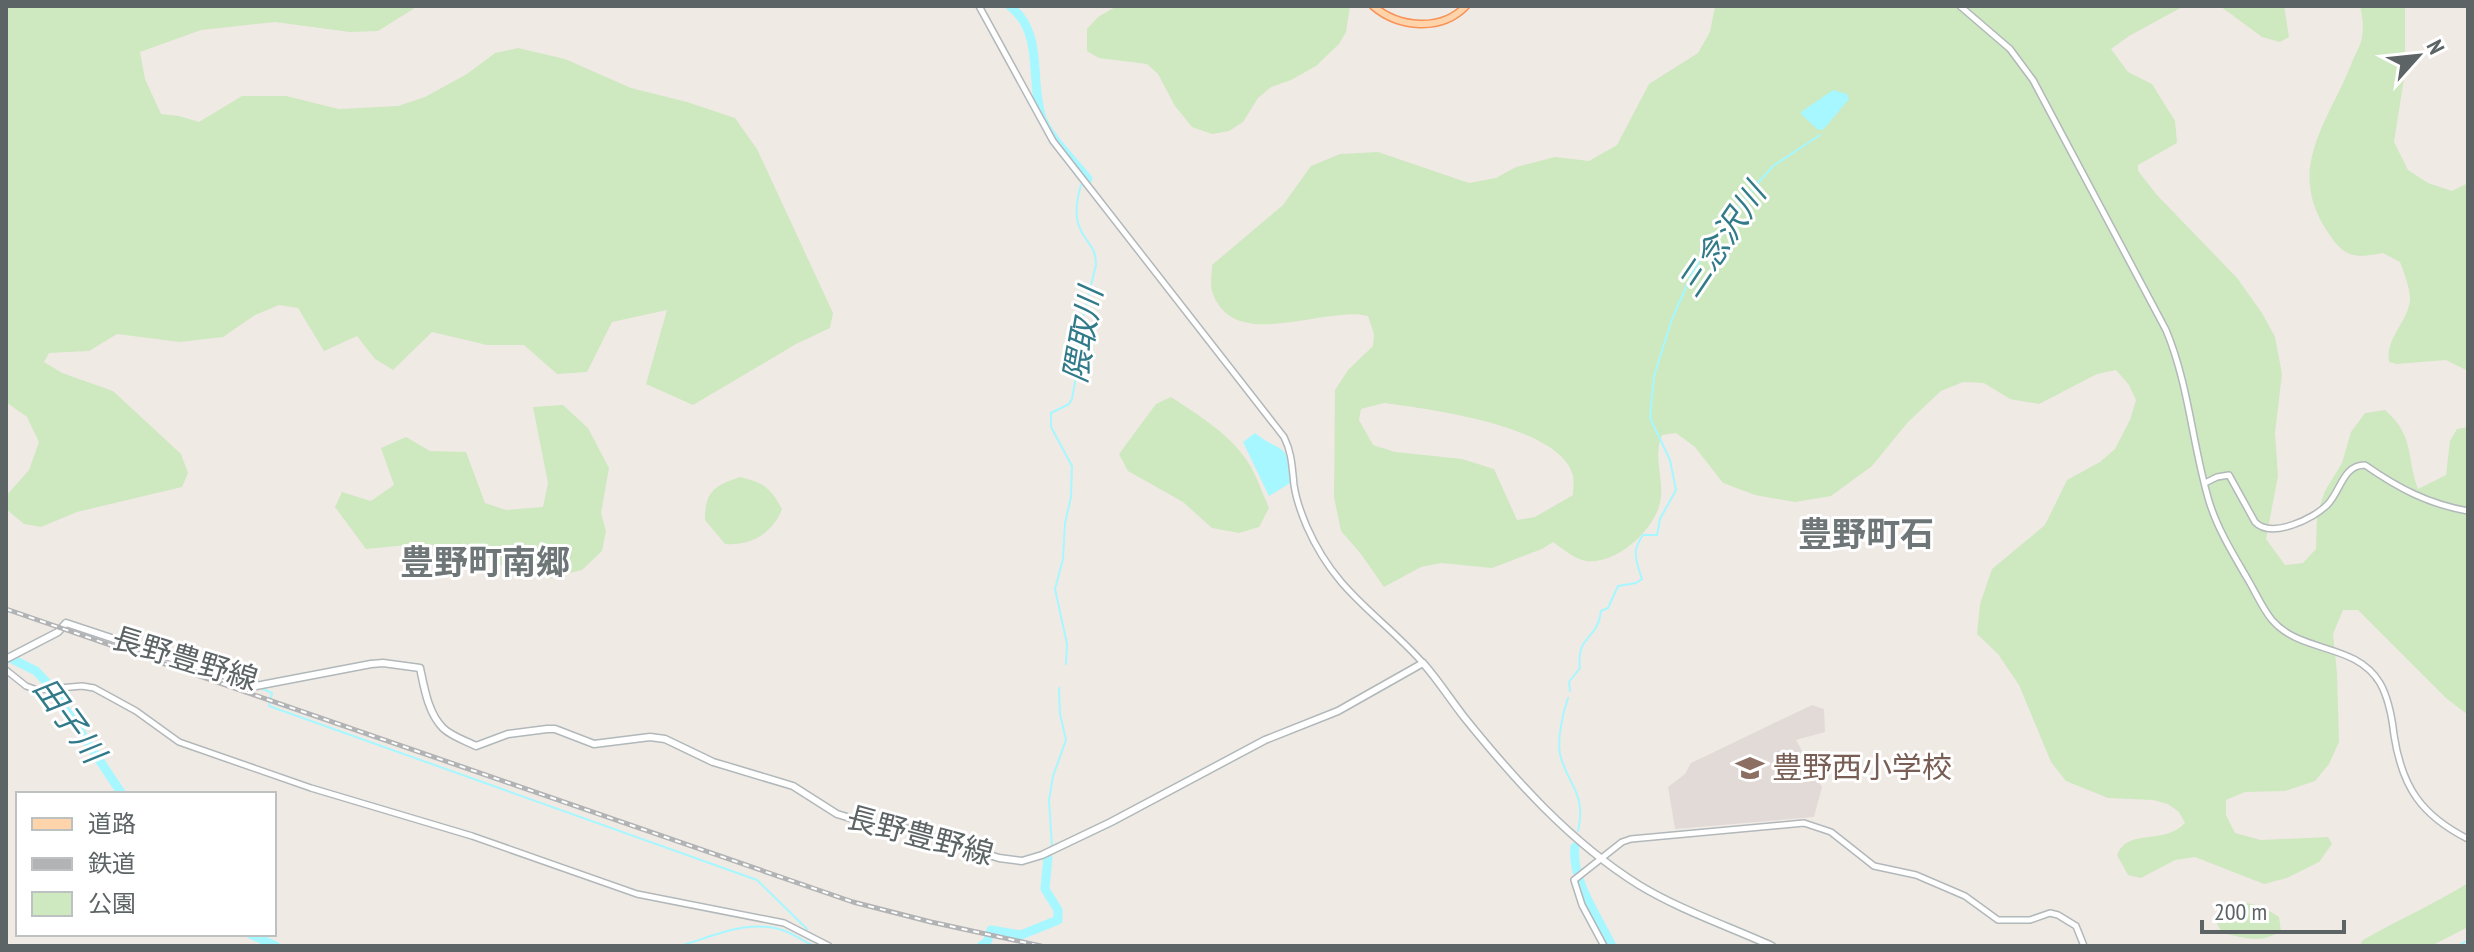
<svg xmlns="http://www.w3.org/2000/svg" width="2474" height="952" font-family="'PT Sans Narrow','Noto Sans JP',sans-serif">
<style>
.education{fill:#e2dad6}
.green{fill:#cee8c0;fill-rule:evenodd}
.water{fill:#a6f7ff}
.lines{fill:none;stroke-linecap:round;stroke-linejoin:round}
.stream{stroke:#a6f7ff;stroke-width:2}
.river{stroke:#a6f7ff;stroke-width:9}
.tertiary-casing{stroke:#b2b8ba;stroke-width:8}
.secondary-casing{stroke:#b1b8ba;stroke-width:9}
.primary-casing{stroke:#f89256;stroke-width:9}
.tertiary{stroke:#fff;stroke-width:5}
.secondary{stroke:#fff;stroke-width:6}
.primary{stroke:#ffd4ab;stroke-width:6}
.rail-casing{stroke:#b2b3b4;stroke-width:5}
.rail{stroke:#fff;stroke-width:2;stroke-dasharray:6;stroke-linecap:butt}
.labels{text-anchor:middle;stroke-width:6;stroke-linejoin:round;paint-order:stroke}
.street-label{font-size:30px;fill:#5d6466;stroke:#fff}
.education-label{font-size:30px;fill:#785e54;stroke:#fff;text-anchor:start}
.water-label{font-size:32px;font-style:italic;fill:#317a89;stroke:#fff}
.quarter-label{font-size:34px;font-weight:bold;fill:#6e7678;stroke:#fff}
</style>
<rect width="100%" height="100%" fill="#f0eae5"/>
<polygon class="education" points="1812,705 1824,709 1825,732 1796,740 1822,787 1814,817 1675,829 1668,787 1685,774 1691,763"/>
<g class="green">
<polygon points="6,6 418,6 378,31 350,32 275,22 201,30 140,52 145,79 161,114 179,116 199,122 242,96 286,96 339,109 398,106 425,97 467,74 495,53 518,48 565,59 631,88 687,102 735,118 757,149 833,313 830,328 796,344 693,405 646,384 667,310 612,322 587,372 557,374 524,345 487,345 432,332 393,370 375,359 357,336 324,351 298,308 279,305 255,315 223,337 180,342 117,334 89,351 49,353 44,362 62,373 113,391 181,454 188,473 182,487 77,512 41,527 24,524 6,509 6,496 29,470 39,442 27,417 6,402"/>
<polygon points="1117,6 1350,6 1346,32 1339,44 1316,66 1291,80 1271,87 1258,98 1243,122 1229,131 1212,134 1192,127 1175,106 1158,74 1147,64 1099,58 1087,51 1087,29 1098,17"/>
<path d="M1715,6H2184L2129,36L2111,49L2128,72L2152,84L2175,121L2177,143L2138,165V171L2157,195L2237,278L2262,313L2275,337L2282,374L2275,433L2278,476L2266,539L2285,565L2303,563L2316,549L2317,514L2325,491L2342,463L2351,432L2365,413L2385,410C2415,436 2406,456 2418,489L2446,475L2450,441L2457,429L2468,427V715L2446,698L2358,610H2343L2333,634L2337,673L2339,742L2329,764L2315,781L2285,791L2245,792L2226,800V815L2235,833L2261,840L2328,837L2332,844L2319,862L2287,878L2264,884L2195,857L2175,860L2141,878L2128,875L2117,855C2128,827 2164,846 2185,823L2179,812L2168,804L2153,800L2108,798L2066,781L2051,762L2019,685L1998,654L1977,634L1980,604L1992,569L2045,525L2067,480L2100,462L2115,449L2130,420L2136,400L2129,385L2116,370L2097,374L2039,404L2010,399L1984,383L1963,382L1941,391L1908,422L1872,466L1831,496L1795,502L1755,495L1723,483L1695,447L1676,433L1662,435C1653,456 1663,475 1661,497C1658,528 1617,565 1586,561C1574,559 1562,548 1553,542L1542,549L1492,568L1441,563L1421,567L1384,587L1361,554L1341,531L1334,497L1335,390L1348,370L1373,346L1374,334L1368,316C1325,305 1232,355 1212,291C1210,284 1212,273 1212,265L1283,205L1311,166L1340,154L1378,152L1469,183L1496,178L1516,167L1555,157L1589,161L1617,145L1649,84L1698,53L1710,32ZM1384,403C1427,409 1561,425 1573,476C1574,482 1573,489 1573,495L1535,517L1517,520L1494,469L1462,459L1395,452L1373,445L1359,420L1361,409Z"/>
<polygon points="2220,6 2284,6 2289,37 2280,42 2262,37"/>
<path d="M2360,6H2405V72L2394,142L2408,170L2428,183L2452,191L2468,183V371L2446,360L2397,364L2389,362C2385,338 2408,322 2410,300C2410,287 2404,273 2400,262L2383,253C2353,259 2344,257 2327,231C2286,168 2327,124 2351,65C2354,56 2361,46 2362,37C2364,27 2362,15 2360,6Z"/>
<path d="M1171,397C1201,417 1233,436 1251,467C1258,480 1263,495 1269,508L1259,527L1239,533L1212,528L1183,502L1128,471L1119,454L1156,404Z"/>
<polygon points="563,405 588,428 609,468 601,513 606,531 602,551 582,570 549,578 500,565 474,549 418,544 366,549 335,507 342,492 371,501 394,485 381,448 406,437 430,451 466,452 485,503 506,510 543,507 548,483 533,407"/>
<path d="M740,477C764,483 770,487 782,509C773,533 751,546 725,544L705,520C705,491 714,486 740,477Z"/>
<path d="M2468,883V927L2431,946H2359L2363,940C2398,920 2434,904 2468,883Z"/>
<path d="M2241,902L2261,906L2279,917L2281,931C2261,944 2245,938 2222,933L2214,918L2227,906Z"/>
</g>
<g class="water">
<polygon points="1833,90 1847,94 1849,99 1823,130 1817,129 1801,114 1801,112"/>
<path d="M1255,433C1284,456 1287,439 1290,483L1269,496L1243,442Z"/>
</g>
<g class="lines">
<g class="stream">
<path d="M1066,664L1067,644L1055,589L1063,559L1065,523L1071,497L1072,466L1051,427V413L1069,404L1072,399L1078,365V337L1096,265C1096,250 1091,247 1084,236C1073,219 1076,203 1081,185"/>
<polyline points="261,688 272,693 269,706 757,880 807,929"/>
<path d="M1570,691L1569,682L1580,668C1576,634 1597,642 1601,611L1608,608L1618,586L1636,583L1642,579C1636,561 1631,551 1643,535H1657L1660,519L1676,490L1670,460L1650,418L1654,376L1672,319L1694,269L1756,185L1773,166L1820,135"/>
<path d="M1568,698C1563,712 1557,739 1560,754C1567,785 1587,792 1578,831"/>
<polyline points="1052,847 1049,800 1053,776 1066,740 1060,714 1059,688"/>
<path d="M680,946C714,936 750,918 785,931C795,935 804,941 814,946"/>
<polyline points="2458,946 2468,940"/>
</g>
<g class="river">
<path d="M1010,6C1045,34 1029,80 1042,118C1049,137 1075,162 1088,179"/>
<polyline points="6,656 36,671 50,686 122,794"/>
<path d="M1575,847C1571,880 1598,917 1612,946"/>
<polyline points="250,934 276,946"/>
<polyline points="981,946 987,942 991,930 1021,935 1058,920 1058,910 1045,889 1048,857"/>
</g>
<defs>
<g id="tertiary">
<path d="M979,6L1053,141L1284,437C1292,453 1292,467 1294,485C1296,499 1301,513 1307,527C1336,593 1378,613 1423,663"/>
<path d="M1960,6L2010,49L2033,80L2166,330C2189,385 2192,444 2209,501C2217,528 2233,554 2247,578C2255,591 2262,608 2272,620C2301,654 2355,642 2380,683C2389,699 2392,717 2394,735C2402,787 2421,815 2468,839"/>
<path d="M2205,483L2217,477L2229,475L2255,522C2271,539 2314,519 2328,504C2341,490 2343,465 2365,465C2398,488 2428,504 2468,511"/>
<polyline points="6,670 26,686 37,690 82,686 94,688 136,711 179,742 311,788 472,836 637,894 784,923 829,946"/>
<polyline points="1604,946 1582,905 1574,880 1622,842 1631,839 1804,823 1831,832 1874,866 1916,875 1965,896 1998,920 2030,920 2050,913 2058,915 2076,926 2084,946"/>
</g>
<path id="secondary" d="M6,659L58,632L66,623L256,686L371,664L383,663L420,668C424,687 428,713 443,728C451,736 466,741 476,746L508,734L547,729H555L594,744L650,737L665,739L713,762L793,786L837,814L870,824L909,829L999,858L1022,861L1042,855L1111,822L1265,740L1338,711L1423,663C1438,680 1450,699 1464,717C1514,779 1570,842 1639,885C1680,910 1728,926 1772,946"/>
<path id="primary" d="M1373,6C1399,28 1441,32 1466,6"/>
</defs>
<use href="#tertiary" class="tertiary-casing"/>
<use href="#secondary" class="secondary-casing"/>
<use href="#primary" class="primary-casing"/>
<use href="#tertiary" class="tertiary"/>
<use href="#secondary" class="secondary"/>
<use href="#primary" class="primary"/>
<defs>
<polyline id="rail" points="6,609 853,902 931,922 1041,946"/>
</defs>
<use href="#rail" class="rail-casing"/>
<use href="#rail" class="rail"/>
</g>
<defs>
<symbol id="school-bare" viewBox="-9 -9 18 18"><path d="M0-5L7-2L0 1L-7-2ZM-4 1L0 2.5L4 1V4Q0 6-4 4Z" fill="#8d6e63" stroke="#fff" stroke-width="2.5" paint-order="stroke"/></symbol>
</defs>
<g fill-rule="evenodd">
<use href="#school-bare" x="1730" y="748" width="40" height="40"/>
</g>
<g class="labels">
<g class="street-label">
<text transform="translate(185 659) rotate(17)" y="10">長野豊野線</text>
<text transform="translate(920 836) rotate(15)" y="10">長野豊野線</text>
</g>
<g class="education-label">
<text x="1772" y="778">豊野西小学校</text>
</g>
<g class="water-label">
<text transform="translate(1722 240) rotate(-56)" y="11">三念沢川</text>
<text transform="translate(1083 335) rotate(-80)" y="11">隈取川</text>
<text transform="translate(69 720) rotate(54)" y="11">田子川</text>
</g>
<g class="quarter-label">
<text x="1866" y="546">豊野町石</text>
<text x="485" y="574">豊野町南郷</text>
</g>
</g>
<rect width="2474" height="952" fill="none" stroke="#5d6466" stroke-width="16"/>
<rect x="16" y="792" width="260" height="144" fill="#ffffff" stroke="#bec1c2" stroke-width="2"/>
<rect x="32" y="818" width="40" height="12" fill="#ffd4ab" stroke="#bec1c2" stroke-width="2"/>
<text x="88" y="832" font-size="24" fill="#5d6466">道路</text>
<rect x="32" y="858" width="40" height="12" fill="#b2b3b4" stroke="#bec1c2" stroke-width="2"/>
<text x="88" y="872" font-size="24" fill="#5d6466">鉄道</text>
<rect x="32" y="892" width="40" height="24" fill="#cee8c0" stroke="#bec1c2" stroke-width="2"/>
<text x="88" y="912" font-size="24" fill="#5d6466">公園</text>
<g transform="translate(2418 56) rotate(63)" stroke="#ffffff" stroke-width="6" paint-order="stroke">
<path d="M0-6L14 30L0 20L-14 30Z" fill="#5d6466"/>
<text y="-12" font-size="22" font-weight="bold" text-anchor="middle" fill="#5d6466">N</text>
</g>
<path d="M2202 920v12h142v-12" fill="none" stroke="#5d6466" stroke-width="4"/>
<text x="2214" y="920" font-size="24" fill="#5d6466" stroke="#ffffff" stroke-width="6" paint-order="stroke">200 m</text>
</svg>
